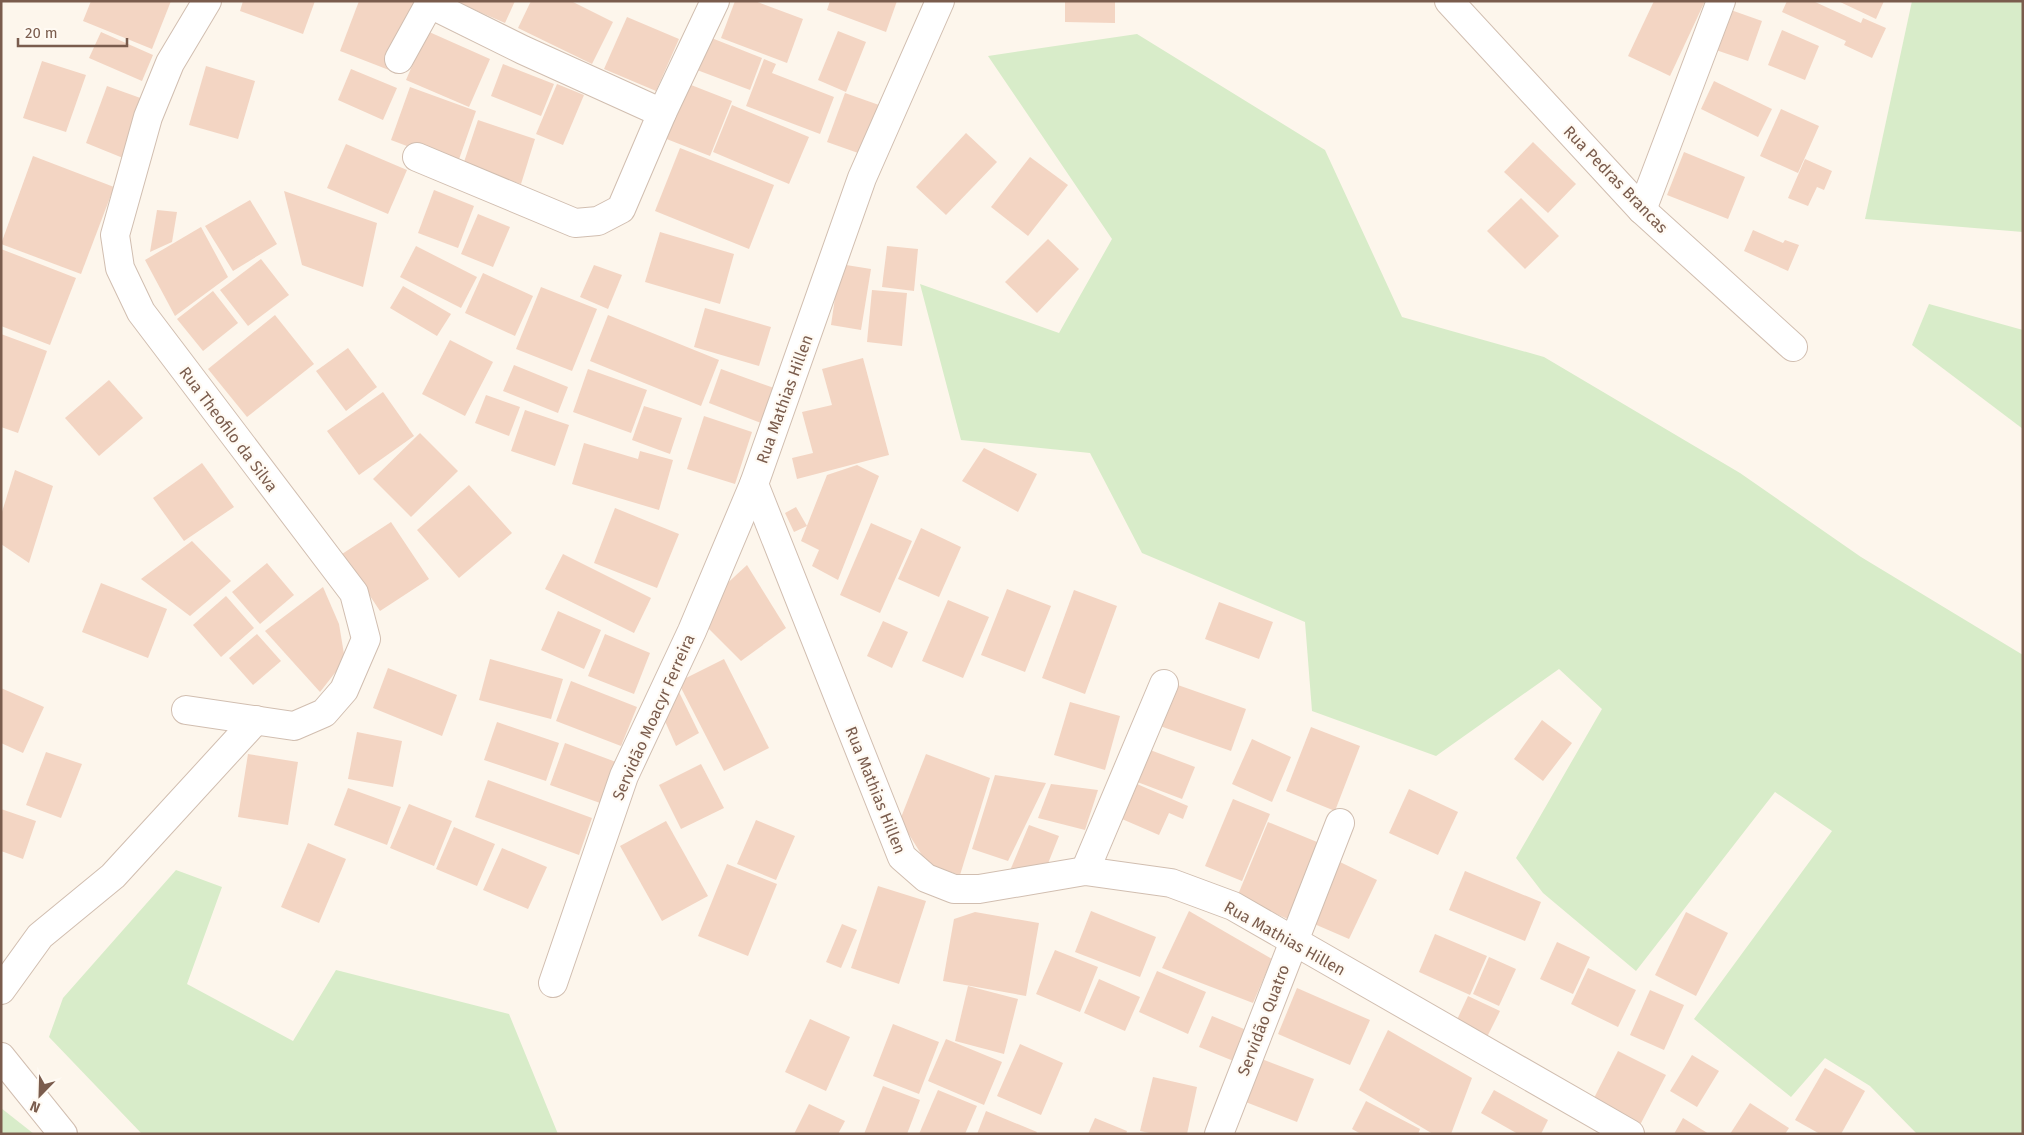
<svg xmlns="http://www.w3.org/2000/svg" width="2024" height="1135" font-family="'Fira Sans',sans-serif">
<style>
.green{fill:#d8ecc9}
.building{fill:#f3d5c3}
.lines{fill:none;stroke-linecap:round;stroke-linejoin:round}
.minor-casing{stroke:#d1beb0;stroke-width:30}
.minor{stroke:#fff;stroke-width:28}
.labels{text-anchor:middle;stroke-width:4.5;stroke-linejoin:round;paint-order:stroke}
.street-label{font-size:16px;fill:#7a5c4d;stroke:#fffaf3}
</style>
<rect width="100%" height="100%" fill="#fdf6ec"/>
<g class="green">
<polygon points="1912,1 2023,1 2023,232 1865,219"/>
<polygon points="1137,34 1325,150 1402,317 1544,357 1740,473 1861,557 2023,655 2023,1134 1917,1134 1870,1086 1825,1058 1791,1097 1694,1019 1832,831 1775,792 1636,971 1543,893 1516,858 1602,709 1559,669 1436,756 1312,711 1305,622 1142,553 1090,453 961,440 920,284 1059,333 1112,239 988,56"/>
<polygon points="1929,304 2023,330 2023,429 1912,345"/>
<polygon points="176,870 222,887 187,984 293,1041 336,970 509,1014 558,1134 142,1134 49,1037 63,998"/>
<polygon points="1,1108 34,1134 1,1134"/>
</g>
<g class="building">
<polygon points="91,1 171,1 152,49 83,21"/>
<polygon points="243,1 315,1 303,34 240,11"/>
<polygon points="359,1 416,1 389,70 340,51"/>
<polygon points="454,1 515,1 505,23"/>
<polygon points="531,1 571,1 613,22 592,64 518,28"/>
<polygon points="735,1 755,1 803,19 787,63 721,38"/>
<polygon points="830,1 897,1 886,32 827,10"/>
<polygon points="1065,1 1115,1 1115,23 1065,22"/>
<polygon points="1654,1 1705,1 1670,76 1628,56"/>
<polygon points="1787,1 1813,1 1861,23 1863,18 1886,28 1872,58 1844,45 1846,41 1782,12"/>
<polygon points="1838,1 1884,1 1876,19"/>
<polygon points="1728,9 1762,21 1748,61 1713,49"/>
<polygon points="627,17 679,39 656,91 604,69"/>
<polygon points="1782,30 1819,46 1805,80 1768,65"/>
<polygon points="427,31 490,59 469,107 406,80"/>
<polygon points="838,31 866,42 846,92 818,80"/>
<polygon points="101,32 153,55 142,81 89,58"/>
<polygon points="709,37 762,58 750,90 697,70"/>
<polygon points="764,59 776,64 772,73 834,97 820,134 746,106"/>
<polygon points="42,61 86,75 66,132 23,118"/>
<polygon points="503,64 554,84 541,116 491,96"/>
<polygon points="206,66 255,81 238,139 189,125"/>
<polygon points="351,69 397,88 383,120 338,100"/>
<polygon points="1714,81 1772,109 1758,137 1701,109"/>
<polygon points="686,83 732,101 710,156 664,138"/>
<polygon points="557,84 584,95 563,145 536,134"/>
<polygon points="107,86 146,100 123,158 86,143"/>
<polygon points="410,87 476,111 457,165 391,140"/>
<polygon points="845,93 879,105 861,154 827,142"/>
<polygon points="732,105 809,137 789,184 713,152"/>
<polygon points="1781,109 1819,126 1798,173 1760,156"/>
<polygon points="478,120 535,139 521,184 463,165"/>
<polygon points="966,133 997,162 946,215 916,187"/>
<polygon points="1533,142 1576,184 1548,213 1504,172"/>
<polygon points="346,144 407,170 388,214 327,188"/>
<polygon points="680,148 774,185 749,249 655,211"/>
<polygon points="1684,152 1745,177 1728,219 1667,195"/>
<polygon points="33,156 114,187 81,274 1,244"/>
<polygon points="1030,157 1068,185 1028,236 991,207"/>
<polygon points="1805,159 1832,171 1824,190 1817,187 1808,206 1788,198"/>
<polygon points="434,190 474,206 458,248 418,233"/>
<polygon points="284,191 377,223 363,287 302,265"/>
<polygon points="1521,198 1559,236 1525,269 1487,231"/>
<polygon points="250,200 277,244 233,271 205,226"/>
<polygon points="157,210 177,212 172,242 150,252"/>
<polygon points="478,214 510,227 493,267 461,254"/>
<polygon points="201,227 228,277 175,316 145,260"/>
<polygon points="1753,230 1783,243 1785,240 1799,245 1788,271 1744,251"/>
<polygon points="660,232 734,254 720,304 645,282"/>
<polygon points="1048,239 1079,269 1037,313 1005,282"/>
<polygon points="416,246 477,277 461,308 400,277"/>
<polygon points="887,246 918,249 914,291 882,287"/>
<polygon points="1,249 76,278 50,345 1,326"/>
<polygon points="261,259 289,295 248,326 220,290"/>
<polygon points="840,264 871,269 861,330 831,325"/>
<polygon points="594,265 622,275 608,309 580,297"/>
<polygon points="483,273 533,296 515,336 465,313"/>
<polygon points="403,286 451,314 437,336 390,308"/>
<polygon points="541,287 597,309 572,371 516,349"/>
<polygon points="872,290 907,293 902,346 867,342"/>
<polygon points="213,291 238,323 203,351 177,319"/>
<polygon points="705,308 771,327 759,366 694,347"/>
<polygon points="275,315 314,364 247,417 208,369"/>
<polygon points="608,315 719,360 701,406 590,361"/>
<polygon points="1,334 47,351 18,433 1,427"/>
<polygon points="450,340 493,362 465,416 422,394"/>
<polygon points="348,348 377,387 346,411 316,371"/>
<polygon points="863,358 889,455 797,479 792,458 813,453 802,412 832,405 822,369"/>
<polygon points="514,365 568,387 558,413 503,391"/>
<polygon points="588,369 647,390 631,433 573,412"/>
<polygon points="721,369 774,388 761,423 709,403"/>
<polygon points="109,380 143,418 99,456 65,418"/>
<polygon points="383,392 414,436 359,475 327,431"/>
<polygon points="486,395 520,407 509,436 475,423"/>
<polygon points="644,406 682,418 670,454 632,440"/>
<polygon points="525,410 569,425 555,466 511,451"/>
<polygon points="704,416 752,432 735,484 687,469"/>
<polygon points="420,433 458,471 411,517 373,479"/>
<polygon points="584,443 638,459 640,451 673,460 659,510 572,484"/>
<polygon points="984,448 1037,474 1018,512 962,481"/>
<polygon points="202,463 234,507 184,541 153,498"/>
<polygon points="857,465 879,476 838,580 812,566 819,550 801,541 827,475"/>
<polygon points="15,470 53,486 29,563 1,544 1,515"/>
<polygon points="469,485 512,533 459,578 417,530"/>
<polygon points="796,507 807,526 794,532 785,513"/>
<polygon points="615,508 679,534 657,588 594,563"/>
<polygon points="391,522 429,579 380,611 342,554"/>
<polygon points="871,523 912,541 880,613 840,595"/>
<polygon points="921,528 961,547 939,597 898,579"/>
<polygon points="192,541 231,581 190,616 141,579"/>
<polygon points="563,554 651,598 634,633 545,589"/>
<polygon points="267,563 294,595 260,624 232,592"/>
<polygon points="747,565 786,628 741,661 708,628 720,590"/>
<polygon points="101,583 167,609 148,658 82,632"/>
<polygon points="323,587 339,624 345,660 320,692 265,631"/>
<polygon points="1007,589 1051,606 1025,672 981,655"/>
<polygon points="1074,590 1117,606 1085,694 1042,678"/>
<polygon points="226,596 254,628 221,657 193,625"/>
<polygon points="948,600 989,617 963,678 922,661"/>
<polygon points="1219,602 1273,622 1259,659 1205,639"/>
<polygon points="558,611 601,630 584,669 541,650"/>
<polygon points="883,621 908,632 892,668 867,656"/>
<polygon points="257,634 281,661 253,685 229,658"/>
<polygon points="605,634 650,653 634,694 588,676"/>
<polygon points="490,659 563,679 551,719 479,700"/>
<polygon points="724,659 769,748 724,771 678,682"/>
<polygon points="388,668 457,695 442,736 373,708"/>
<polygon points="571,681 637,707 621,746 556,721"/>
<polygon points="1175,684 1246,709 1231,751 1160,726"/>
<polygon points="1,688 44,707 23,753 1,743"/>
<polygon points="679,692 699,733 676,746 664,719"/>
<polygon points="1070,702 1120,716 1105,770 1054,755"/>
<polygon points="1542,720 1572,743 1543,781 1514,759"/>
<polygon points="497,722 559,743 546,781 484,760"/>
<polygon points="1311,727 1360,746 1335,811 1286,791"/>
<polygon points="357,732 402,741 393,787 348,779"/>
<polygon points="1252,739 1291,757 1272,802 1232,784"/>
<polygon points="565,743 616,762 600,803 550,785"/>
<polygon points="1145,748 1195,767 1182,799 1132,780"/>
<polygon points="46,752 82,764 61,818 26,805"/>
<polygon points="248,754 298,762 288,825 238,817"/>
<polygon points="926,754 990,778 960,875 928,865 900,820"/>
<polygon points="701,764 724,808 681,829 659,785"/>
<polygon points="995,775 1046,783 1008,861 972,849"/>
<polygon points="488,780 592,818 579,855 475,817"/>
<polygon points="1130,781 1188,806 1183,819 1169,813 1159,835 1115,816"/>
<polygon points="1051,784 1098,790 1085,830 1038,818"/>
<polygon points="348,788 401,807 387,845 334,825"/>
<polygon points="1409,789 1458,812 1438,855 1389,833"/>
<polygon points="1233,799 1270,814 1242,881 1205,866"/>
<polygon points="409,804 452,821 434,866 390,848"/>
<polygon points="1,809 36,821 23,859 1,851"/>
<polygon points="756,820 795,836 776,880 737,864"/>
<polygon points="666,821 708,896 662,921 620,846"/>
<polygon points="1268,822 1322,844 1290,920 1237,897"/>
<polygon points="1029,825 1059,836 1047,866 1009,873"/>
<polygon points="454,827 495,844 477,886 436,869"/>
<polygon points="308,843 346,859 319,923 281,907"/>
<polygon points="502,848 547,867 528,909 483,890"/>
<polygon points="1340,862 1377,880 1349,939 1312,923"/>
<polygon points="727,864 777,884 748,956 698,936"/>
<polygon points="1465,871 1541,902 1525,941 1449,910"/>
<polygon points="878,886 926,901 899,984 851,968"/>
<polygon points="1091,911 1156,937 1140,977 1075,952"/>
<polygon points="1189,911 1272,959 1253,1003 1162,968"/>
<polygon points="975,912 1039,923 1026,996 943,981 954,919"/>
<polygon points="1686,912 1728,933 1696,996 1655,975"/>
<polygon points="842,924 857,930 841,968 826,962"/>
<polygon points="1435,934 1487,956 1470,995 1419,972"/>
<polygon points="1557,942 1590,957 1573,994 1540,979"/>
<polygon points="1055,950 1098,967 1080,1012 1036,994"/>
<polygon points="1489,957 1516,969 1499,1006 1473,994"/>
<polygon points="1588,968 1636,990 1618,1027 1571,1004"/>
<polygon points="1157,971 1206,992 1188,1034 1139,1012"/>
<polygon points="1099,979 1140,997 1125,1031 1084,1013"/>
<polygon points="968,986 1018,999 1004,1054 955,1041"/>
<polygon points="1297,988 1370,1020 1350,1065 1278,1034"/>
<polygon points="1650,990 1684,1005 1664,1050 1630,1035"/>
<polygon points="1468,996 1500,1011 1486,1039 1455,1024"/>
<polygon points="1212,1016 1249,1031 1236,1062 1199,1047"/>
<polygon points="810,1019 850,1037 826,1091 785,1072"/>
<polygon points="893,1024 939,1042 919,1094 873,1076"/>
<polygon points="1388,1030 1472,1078 1451,1134 1433,1134 1359,1090"/>
<polygon points="946,1039 1002,1062 984,1105 928,1081"/>
<polygon points="1020,1044 1063,1063 1041,1115 997,1096"/>
<polygon points="1618,1051 1666,1075 1640,1125 1593,1100"/>
<polygon points="1692,1055 1719,1071 1697,1107 1670,1091"/>
<polygon points="1254,1056 1314,1079 1297,1122 1238,1099"/>
<polygon points="1825,1068 1865,1091 1841,1134 1820,1134 1795,1120"/>
<polygon points="1153,1077 1197,1087 1187,1134 1154,1134 1140,1131"/>
<polygon points="883,1086 920,1100 907,1134 864,1134"/>
<polygon points="938,1090 977,1106 965,1134 919,1134"/>
<polygon points="1494,1090 1548,1120 1541,1134 1518,1134 1481,1113"/>
<polygon points="1366,1101 1420,1129 1418,1134 1361,1134 1352,1129"/>
<polygon points="1750,1103 1789,1128 1785,1134 1730,1134"/>
<polygon points="809,1104 845,1121 838,1134 794,1134"/>
<polygon points="986,1111 1037,1132 1036,1134 977,1134"/>
<polygon points="1095,1118 1127,1131 1126,1134 1088,1134"/>
<polygon points="1683,1118 1709,1134 1674,1134"/>
</g>
<g class="lines">
<defs>
<g id="minor">
<polyline points="1449,1 1642,210 1793,347"/>
<polyline points="430,4 523,50 662,113"/>
<polyline points="399,59 431,1"/>
<polyline points="417,157 575,223 598,221 621,209 662,113 715,1"/>
<polyline points="1642,210 1721,1"/>
<polyline points="754,484 902,857 926,878 954,889 979,889 1085,871 1171,883 1233,906 1630,1134"/>
<polyline points="186,710 294,726 324,713 344,690 366,639 354,593 141,312 120,268 115,235 148,117 170,63 207,1"/>
<polyline points="1085,871 1164,684"/>
<polyline points="553,983 624,776 692,631 754,484 862,178 940,1"/>
<polyline points="1,990 40,936 113,876 256,720"/>
<polyline points="1,1057 63,1134"/>
<polyline points="1219,1134 1340,823"/>
</g>
</defs>
<use href="#minor" class="minor-casing"/>
<use href="#minor" class="minor"/>
</g>
<g class="labels">
<g class="street-label">
<text transform="translate(1616 179) rotate(46)" y="6">Rua Pedras Brancas</text>
<text transform="translate(784 399) rotate(-70)" y="6">Rua Mathias Hillen</text>
<text transform="translate(229 429) rotate(53)" y="6">Rua Theofilo da Silva</text>
<text transform="translate(653 717) rotate(-66)" y="6">Servidão Moacyr Ferreira</text>
<text transform="translate(876 790) rotate(68)" y="6">Rua Mathias Hillen</text>
<text transform="translate(1285 938) rotate(29)" y="6">Rua Mathias Hillen</text>
<text transform="translate(1263 1020) rotate(-69)" y="6">Servidão Quatro</text>
</g>
</g>
<rect width="2024" height="1135" fill="none" stroke="#7a5c4d" stroke-width="5"/>
<g transform="translate(40 1095) rotate(203)" stroke="#fffaf3" stroke-width="4" paint-order="stroke">
<path d="M0-4L9 19L0 12L-9 19Z" fill="#7a5c4d"/>
<text y="-8" font-size="14" font-weight="bold" text-anchor="middle" fill="#7a5c4d">N</text>
</g>
<path d="M18 38v8h109v-8" fill="none" stroke="#7a5c4d" stroke-width="2.5"/>
<text x="25" y="38" font-size="15" fill="#7a5c4d" stroke="#fffaf3" stroke-width="4" paint-order="stroke">20 m</text>
</svg>
